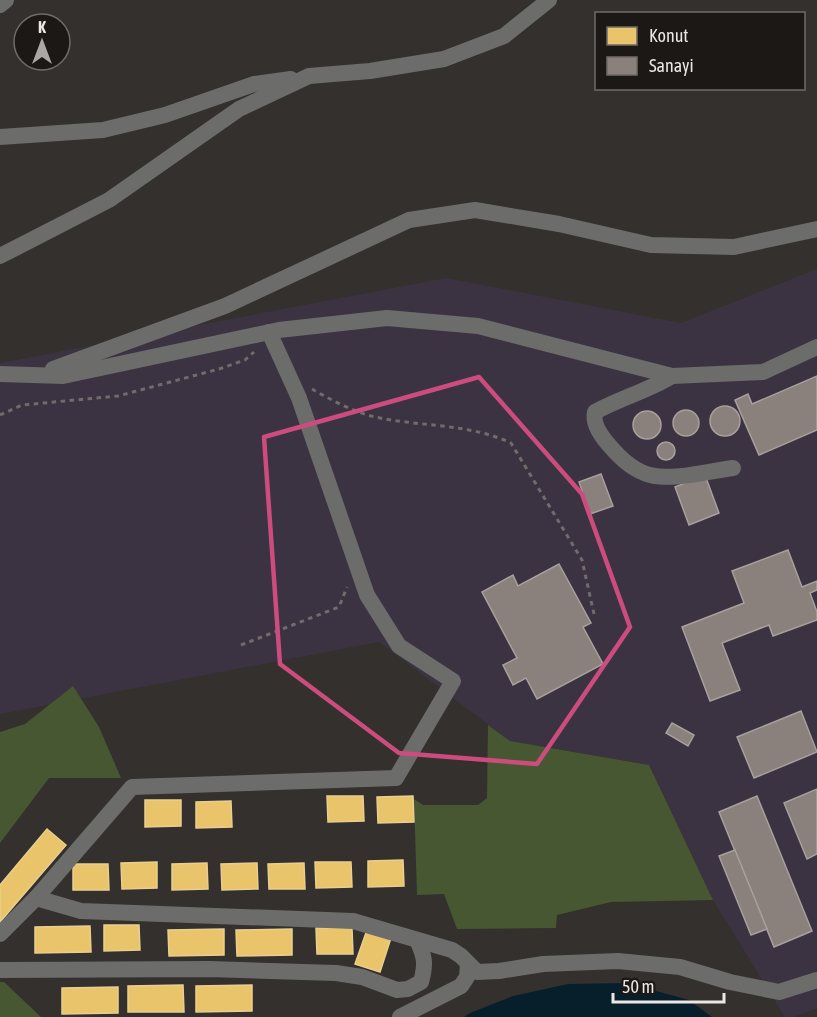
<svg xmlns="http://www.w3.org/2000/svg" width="817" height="1017" font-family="'Asap Condensed',sans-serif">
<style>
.industrial{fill:#3b3341}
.green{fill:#465732}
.water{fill:#071f2b}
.homes{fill:#e9c46a;stroke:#eace8f;stroke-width:1.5}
.industry{fill:#8a817c;stroke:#a7a09c;stroke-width:1.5}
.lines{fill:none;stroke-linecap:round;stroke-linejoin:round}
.path{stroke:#6f6d6c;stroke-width:3;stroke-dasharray:4.5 4.5;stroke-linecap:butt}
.minor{stroke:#6c6c6a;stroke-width:16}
.marked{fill:none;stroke:#cc4c7e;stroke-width:4.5;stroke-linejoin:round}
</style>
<rect width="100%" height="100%" fill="#33302d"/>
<polygon class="industrial" points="817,269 817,1008 794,1017 785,1017 713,900 649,765 510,741 379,642 0,714 0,363 446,278 681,323"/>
<g class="green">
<polygon points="73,686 99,727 121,778 49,778 0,843 0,732 25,724"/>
<polygon points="488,725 510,741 649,765 713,900 611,902 557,915 556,928 457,929 444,894 417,895 414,799 423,805 478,805 487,798"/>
<polygon points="0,982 4,982 41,1017 0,1017"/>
</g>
<polygon class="water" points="627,983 689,1000 712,1017 464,1017 470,1013 513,996 568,984"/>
<g class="homes">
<polygon points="327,796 363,796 364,821 328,822"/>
<polygon points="413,796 414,822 378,823 377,797"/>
<polygon points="145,800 181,800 181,826 145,827"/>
<polygon points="231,801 232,827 196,828 196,802"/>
<polygon points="47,829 66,845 0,922 0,885"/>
<polygon points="403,860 404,886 368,887 368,861"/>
<polygon points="157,862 157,888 122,889 121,863"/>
<polygon points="315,862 351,862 352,887 316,888"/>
<polygon points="207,863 208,889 172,890 172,864"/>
<polygon points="257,863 258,889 222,890 221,864"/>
<polygon points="304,863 305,889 269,889 268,864"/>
<polygon points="73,864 108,864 109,890 73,890"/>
<polygon points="104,925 139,925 140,950 104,951"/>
<polygon points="90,926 91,952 35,953 35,927"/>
<polygon points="316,928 352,928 353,954 317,954"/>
<polygon points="224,929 224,955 169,956 168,930"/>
<polygon points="292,929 292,955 237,956 236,930"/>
<polygon points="367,930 391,938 380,972 355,964"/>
<polygon points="183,985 184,1012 128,1012 128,986"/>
<polygon points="252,985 252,1011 196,1012 196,986"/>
<polygon points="118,987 118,1013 62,1014 62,988"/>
</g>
<g class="industry">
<polygon points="817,376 817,430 759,455 735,400 748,394 752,404"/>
<circle cx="725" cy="421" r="15"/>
<circle cx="686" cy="423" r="13"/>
<circle cx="647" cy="425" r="14"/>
<circle cx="666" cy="451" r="9"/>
<polygon points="601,474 613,506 590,514 579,482"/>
<polygon points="705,475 719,513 689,525 675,487"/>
<polygon points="788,550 802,587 817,581 817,590 810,593 817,612 817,620 773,636 769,625 722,643 740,690 710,701 682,627 744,603 732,571"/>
<polygon points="559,564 591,623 583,627 603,664 537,699 526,678 513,685 503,665 517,658 482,592 513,575 518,586"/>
<polygon points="801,711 817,752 754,778 737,737"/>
<polygon points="672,723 694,735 688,746 666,733"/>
<polygon points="817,789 817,854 807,859 784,803"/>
<polygon points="757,796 812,931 774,947 719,812"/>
<polygon points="735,850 767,929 751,935 719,856"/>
</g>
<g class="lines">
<g class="path">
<path d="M312,389C329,399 356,413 375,417C421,427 468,423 511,443L582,560L594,614"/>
<polyline points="0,415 22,405 118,396 219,369 245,360 254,352"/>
<polyline points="241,645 339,607 347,587"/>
</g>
<g class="minor">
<polyline points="0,5 6,0"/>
<polyline points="0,137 103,130 165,115 254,84 291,79"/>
<polyline points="0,256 109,200 239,109 309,76 370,71 444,59 504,36 549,0"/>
<polyline points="53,369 225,306 409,220 475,210 559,224 651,245 734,247 817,229"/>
<polyline points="0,374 63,376 279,330 387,318 478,326 672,376 763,372 817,347"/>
<path d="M672,376C648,391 620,398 595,412C592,424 601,436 609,445C619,457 634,471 650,475C673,481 709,471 733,468"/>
<polyline points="36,898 81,911 353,921 452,950 461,956 477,972 499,971 543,964 618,961 680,967 730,982 779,992 817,980"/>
<polyline points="0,934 36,898 132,787 396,778 453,681 399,646 367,595 299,398 269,332"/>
<path d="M0,970L210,969L336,973L362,977L397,990L408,989L421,982C426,964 425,957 417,940"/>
<polyline points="400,1017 461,986 467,977 468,964"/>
</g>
</g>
<path class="marked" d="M479,377L582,494L630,627L537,764L399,753L280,664L264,437Z"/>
<rect x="595" y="12" width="210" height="78" fill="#1b1816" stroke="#6f6b69" stroke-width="1.5"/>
<rect x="607" y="27" width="30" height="18" fill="#e9c46a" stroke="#6f6b69" stroke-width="1.5"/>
<text x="649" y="42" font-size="18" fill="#ece7e5">Konut</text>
<rect x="607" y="57" width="30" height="18" fill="#8a817c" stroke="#6f6b69" stroke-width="1.5"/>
<text x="649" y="72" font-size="18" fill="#ece7e5">Sanayi</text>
<g transform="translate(42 42)"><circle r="28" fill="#1b1816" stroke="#6f6b69" stroke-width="1.5"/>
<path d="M0-4.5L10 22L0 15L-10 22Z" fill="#aba7a5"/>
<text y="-9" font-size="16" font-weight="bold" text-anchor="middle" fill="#ece7e5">K</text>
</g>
<path d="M613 993v9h111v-9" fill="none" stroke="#ece7e5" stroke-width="3"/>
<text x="622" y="993" font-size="18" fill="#ece7e5" stroke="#1b1816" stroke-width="4.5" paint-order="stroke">50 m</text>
</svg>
